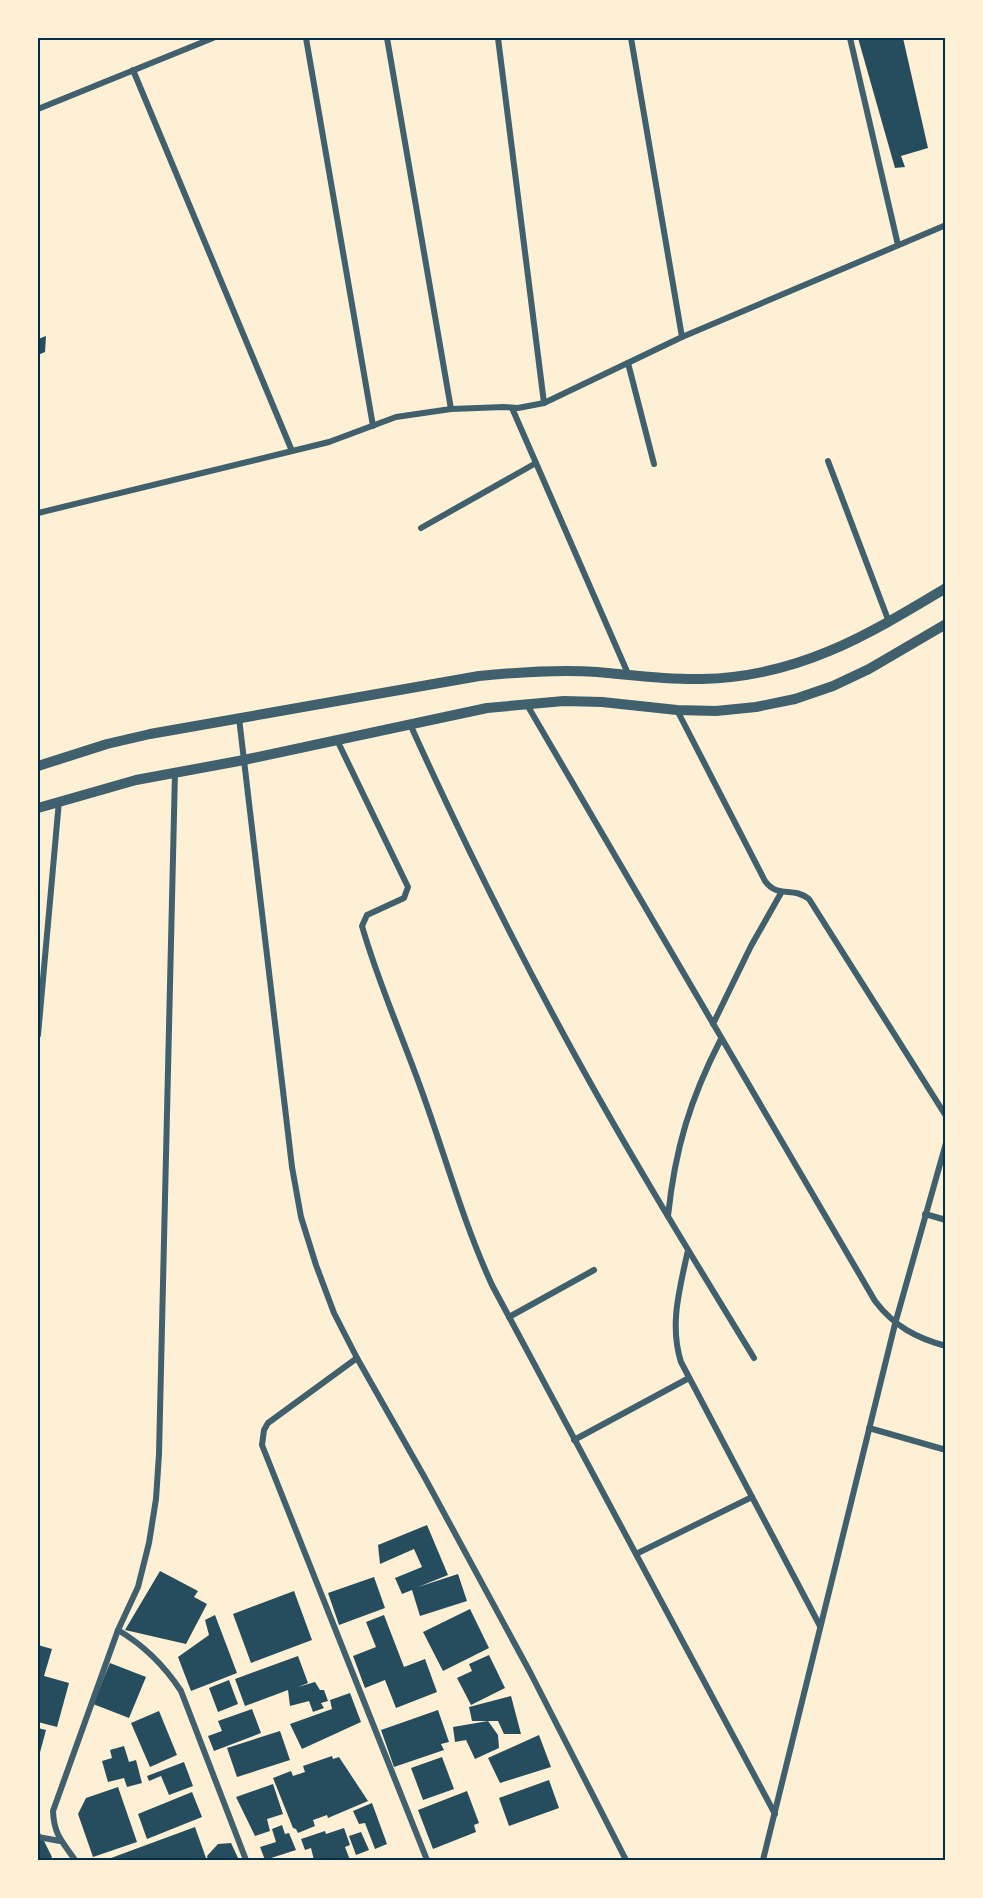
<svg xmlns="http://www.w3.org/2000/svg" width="983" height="1898" font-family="'Alegreya Sans',sans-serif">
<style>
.building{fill:#264d5e}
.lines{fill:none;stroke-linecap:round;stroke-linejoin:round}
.minor{stroke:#3f606c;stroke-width:6}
.tertiary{stroke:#3f606c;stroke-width:10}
.neatline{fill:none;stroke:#003049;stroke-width:2}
</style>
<rect width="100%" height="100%" fill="#fdf0d5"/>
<g class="building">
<polygon points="858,38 903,38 928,148 901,156 905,167 895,168"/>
<polygon points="46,336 45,352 38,355 38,339"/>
<polygon points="427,1525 448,1575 418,1587 458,1574 467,1601 420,1616 412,1590 402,1594 395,1578 422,1567 414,1549 380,1564 378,1545"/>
<polygon points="160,1571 198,1591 194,1597 207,1604 186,1644 125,1630"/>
<polygon points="374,1577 385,1608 339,1625 328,1593"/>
<polygon points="294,1591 312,1640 251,1663 233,1614"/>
<polygon points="470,1609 489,1648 443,1671 423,1632"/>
<polygon points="215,1615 237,1673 191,1691 178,1657 209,1635 205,1620"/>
<polygon points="384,1615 404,1667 425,1659 437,1692 396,1708 385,1680 365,1688 353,1656 376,1647 366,1622"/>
<polygon points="38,1645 52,1649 44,1676 69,1683 57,1727 38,1722"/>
<polygon points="489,1655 505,1688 471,1705 457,1678 472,1671 469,1664"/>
<polygon points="298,1656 308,1683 298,1687 315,1682 320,1690 324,1690 328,1701 321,1703 324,1708 313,1712 309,1701 290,1706 288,1690 245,1706 235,1679"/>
<polygon points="110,1663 146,1677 129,1718 93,1704"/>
<polygon points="229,1680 238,1704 218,1712 209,1688"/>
<polygon points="350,1693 361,1722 302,1749 290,1724 332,1709 330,1700"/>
<polygon points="511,1696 521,1734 504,1734 498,1721 488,1721 498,1735 499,1748 475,1759 466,1740 455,1742 453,1727 488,1721 472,1721 469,1707"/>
<polygon points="252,1709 261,1733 214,1751 208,1736 222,1731 218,1721"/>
<polygon points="438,1710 449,1742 441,1744 444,1750 394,1767 381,1730"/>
<polygon points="159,1711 177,1755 150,1767 131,1723"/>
<polygon points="38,1728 46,1730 38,1760"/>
<polygon points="280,1731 290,1760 237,1777 227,1748"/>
<polygon points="539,1735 551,1767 500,1783 488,1758"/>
<polygon points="124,1746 129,1762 136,1760 142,1783 127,1787 124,1778 108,1782 102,1761 112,1758 110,1750"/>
<polygon points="332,1756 333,1759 339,1757 368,1801 328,1818 327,1815 313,1820 315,1826 298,1833 296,1829 293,1828 273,1778 291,1771 293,1776 305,1772 303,1766"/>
<polygon points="442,1757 454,1789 423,1800 411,1768"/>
<polygon points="184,1762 193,1786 169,1795 161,1776 149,1781 147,1776"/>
<polygon points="549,1780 559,1808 509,1826 499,1798"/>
<polygon points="273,1784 283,1814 267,1819 270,1831 255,1836 236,1797"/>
<polygon points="118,1787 137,1842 93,1857 78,1814 86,1798"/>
<polygon points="467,1791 479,1823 474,1825 476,1832 433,1849 418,1810"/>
<polygon points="192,1792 202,1817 147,1839 138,1814"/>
<polygon points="372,1803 387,1844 375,1849 365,1823 359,1824 353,1811"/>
<polygon points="282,1825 285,1834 289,1833 296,1850 265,1860 260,1847 276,1842 272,1829"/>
<polygon points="195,1827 206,1858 199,1860 112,1860 111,1858"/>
<polygon points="344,1828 350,1845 345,1847 350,1860 314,1860 311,1848 305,1850 301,1839 325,1831 326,1834"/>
<polygon points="361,1832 369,1850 356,1855 349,1836"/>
<polygon points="38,1833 40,1833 52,1857 49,1860 38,1860"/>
<polygon points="231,1843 239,1860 208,1860 207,1856 218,1844"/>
</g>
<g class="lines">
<g class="minor">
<polyline points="306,38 373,426"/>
<polyline points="387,38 451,409"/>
<polyline points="498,38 544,403"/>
<polyline points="631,38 682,337"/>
<polyline points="850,38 898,245"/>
<polyline points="133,70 292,451"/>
<polyline points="38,109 213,38"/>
<polyline points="628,363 654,464"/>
<polyline points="512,408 629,676"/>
<polyline points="828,461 889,622"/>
<polyline points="38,513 329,442 396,417 451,409 504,407 518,408 544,403 682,337 946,225"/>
<polyline points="421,528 536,463"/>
<path d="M526,703L875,1301C894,1326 916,1338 946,1346"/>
<path d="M677,710L765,881C778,899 793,886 809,899L946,1116"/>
<polyline points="239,718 292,1167 301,1217 316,1265 334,1313 357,1358 425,1478 530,1672 626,1860"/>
<path d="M410,724C461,837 516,948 576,1057C632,1159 693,1258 754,1358"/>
<path d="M337,740L408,887L404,898L367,915L362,926C379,986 406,1044 426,1103C448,1165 464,1224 492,1285L775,1814"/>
<polyline points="713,1024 751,946 781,893"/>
<polyline points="38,1035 59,801"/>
<polyline points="925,1214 946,1220"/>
<path d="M668,1216C675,1149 690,1099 721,1039"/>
<path d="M688,1250C680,1288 669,1324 681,1362L820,1626"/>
<polyline points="509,1317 594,1270"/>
<polyline points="357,1358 268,1423 264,1430 262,1445 427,1860"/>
<polyline points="869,1428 946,1450"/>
<polyline points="574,1440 689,1378"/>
<polyline points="636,1554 752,1497"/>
<path d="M118,1630C145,1646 164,1665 181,1691L246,1860"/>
<polyline points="38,1837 60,1841"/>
<path d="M75,1860C62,1841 54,1835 53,1811L118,1630L138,1587L149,1543L156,1499L159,1454L175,772"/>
<polyline points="763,1860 895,1324 946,1143"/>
</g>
<g class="tertiary">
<path d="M38,766L107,744L150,734L479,676C519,672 558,669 597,672C632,675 666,680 702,679C798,677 866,636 946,588"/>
<polyline points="38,808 136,780 244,760 487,708 564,701 602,702 677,710 716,711 756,707 795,699 833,686 869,669 946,624"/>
</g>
</g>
<rect width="983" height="1898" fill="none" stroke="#fdf0d5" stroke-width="78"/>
<rect x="39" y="39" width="905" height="1820" class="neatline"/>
</svg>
